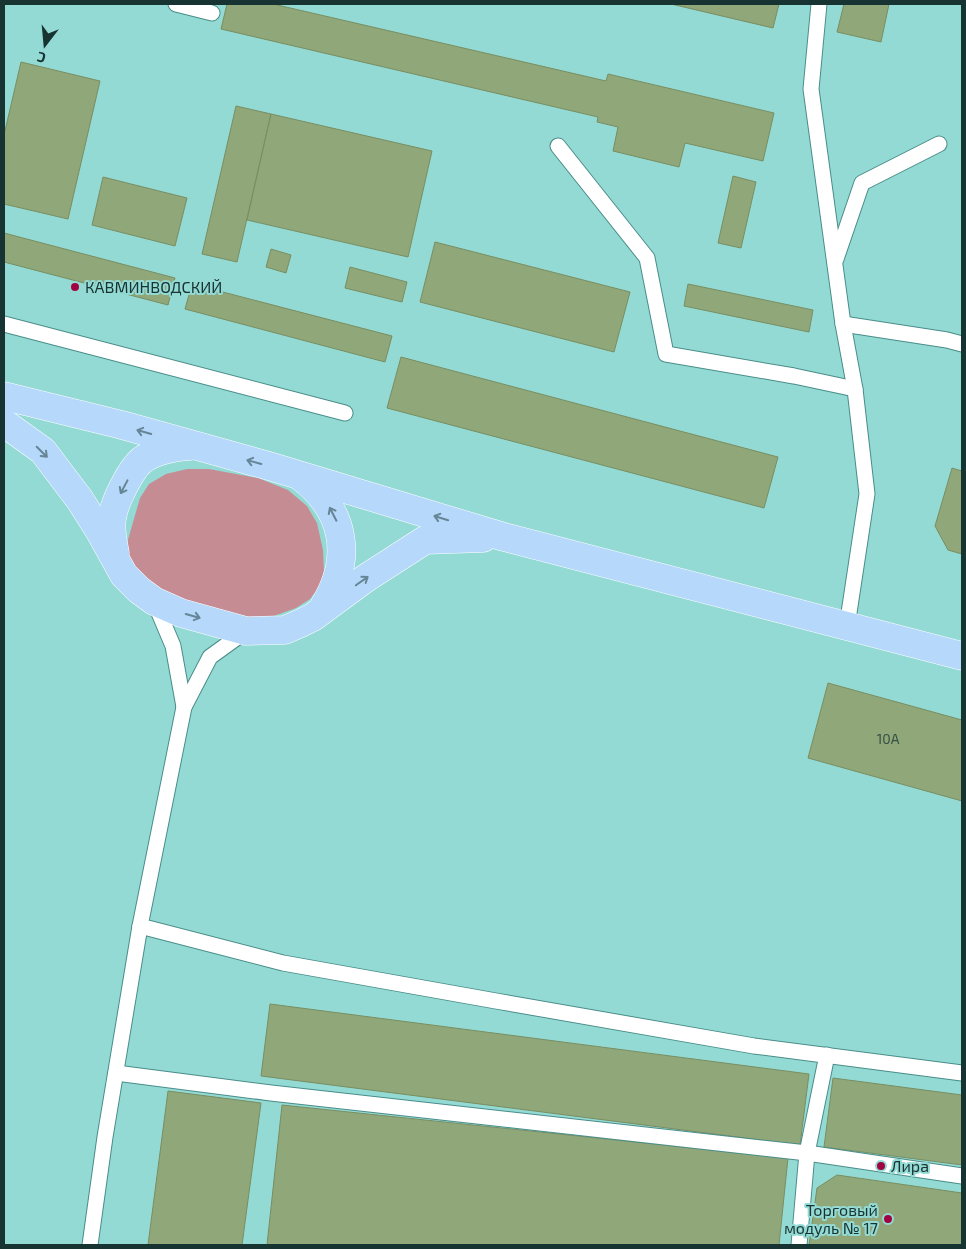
<svg xmlns="http://www.w3.org/2000/svg" width="966" height="1249" font-family="'Exo 2',sans-serif">
<style>
.green{fill:#c68c94}
.building{fill:#90a779;stroke:#788e61}
.lines{fill:none;stroke-linecap:round;stroke-linejoin:round}
.lane-casing{stroke:#498d89;stroke-width:17}
.primary-casing{stroke:#fff;stroke-width:29}
.lane{stroke:#fff;stroke-width:15}
.primary{stroke:#b5d8fb;stroke-width:28}
.oneway{stroke:#668696}
.poi-dot{fill:#a10340;stroke:#94dad4;stroke-width:2}
.labels{text-anchor:middle;stroke-width:4;stroke-linejoin:round;paint-order:stroke}
.number-label{font-size:14px;fill:#355144}
.poi-label{font-size:16px;fill:#173432;stroke:#94dad4;text-anchor:start}
</style>
<rect width="100%" height="100%" fill="#94dad4"/>
<polygon class="green" points="187,469 209,469 258,478 288,490 307,506 317,523 323,550 324,571 320,586 310,599 296,608 271,617 252,619 169,598 131,565 127,543 140,498 149,484 166,474"/>
<g class="building">
<polygon points="227,4 273,4 606,81 608,74 774,113 763,161 685,143 679,167 613,151 618,127 597,122 598,117 221,29"/>
<polygon points="671,4 779,4 773,28"/>
<polygon points="844,4 889,4 881,42 837,32"/>
<polygon points="21,62 100,81 68,219 4,204 4,135"/>
<polygon points="236,106 271,114 237,262 202,254"/>
<polygon points="271,114 432,151 408,257 247,220"/>
<polygon points="733,176 756,182 741,248 718,243"/>
<polygon points="103,177 187,198 175,246 92,225"/>
<polygon points="4,233 175,278 168,305 4,262"/>
<polygon points="435,242 630,292 614,352 420,302"/>
<polygon points="271,249 291,255 286,273 266,267"/>
<polygon points="350,267 407,282 402,302 345,288"/>
<polygon points="192,284 392,336 385,362 185,309"/>
<polygon points="688,284 813,310 809,332 684,306"/>
<polygon points="401,357 778,457 764,508 387,408"/>
<polygon points="952,468 962,471 962,554 948,550 935,526"/>
<polygon points="828,683 962,720 962,801 808,758"/>
<polygon points="270,1004 809,1074 800,1145 261,1076"/>
<polygon points="833,1078 962,1095 962,1165 824,1147"/>
<polygon points="168,1091 261,1103 242,1245 148,1245"/>
<polygon points="282,1105 788,1158 779,1245 267,1245"/>
<polygon points="837,1175 962,1193 962,1245 809,1245 817,1188"/>
</g>
<g class="lines">
<defs>
<g id="lane">
<polyline points="176,4 212,13"/>
<polyline points="819,4 811,89 843,324 855,389 867,494 847,626"/>
<polyline points="558,146 647,258 666,354 794,376 855,389"/>
<polyline points="836,259 862,183 939,144"/>
<polyline points="4,324 345,413"/>
<polyline points="843,324 947,340 962,344"/>
<polyline points="154,601 173,646 184,707"/>
<polyline points="246,631 210,657 184,707 140,926 283,963 496,1001 754,1046 962,1073"/>
<polyline points="116,1073 271,1093 807,1153 962,1176"/>
<polyline points="90,1245 105,1137 140,926"/>
<polyline points="799,1245 807,1153 827,1055"/>
</g>
<g id="primary">
<polyline points="4,396 122,425 269,466 504,537 962,656"/>
<polyline points="4,423 43,451 80,500 99,530 124,575 139,590 154,601 181,613 246,631 285,630 301,623 313,617 366,578 425,540 483,538"/>
<path d="M301,477C346,511 353,559 324,606"/>
<path d="M115,553C113,542 110,530 112,518C114,503 130,470 142,460C156,450 174,447 190,446"/>
</g>
</defs>
<use href="#lane" class="lane-casing"/>
<use href="#primary" class="primary-casing"/>
<use href="#lane" class="lane"/>
<use href="#primary" class="primary"/>
</g>
<defs><path id="oneway-shaft" d="M-6 0H5M1.5-3L5.5 0L1.5 3" fill="none" stroke-width="1.6" stroke-linecap="round" stroke-linejoin="round" transform="scale(1.25)"/></defs>
<g class="oneway">
<use href="#oneway-shaft" transform="translate(144 432) rotate(-164)"/>
<use href="#oneway-shaft" transform="translate(42 452) rotate(45)"/>
<use href="#oneway-shaft" transform="translate(254 462) rotate(-165)"/>
<use href="#oneway-shaft" transform="translate(124 487) rotate(118)"/>
<use href="#oneway-shaft" transform="translate(333 514) rotate(-117)"/>
<use href="#oneway-shaft" transform="translate(441 518) rotate(-163)"/>
<use href="#oneway-shaft" transform="translate(362 581) rotate(-35)"/>
<use href="#oneway-shaft" transform="translate(193 616) rotate(16)"/>
</g>
<g class="poi-dot">
<circle cx="75" cy="287" r="5"/>
<circle cx="881" cy="1166" r="5"/>
<circle cx="888" cy="1219" r="5"/>
</g>
<g class="labels">
<g class="number-label">
<text x="888" y="744">10А</text>
</g>
<g class="poi-label">
<text x="85" y="293">КАВМИНВОДСКИЙ</text>
<text x="891" y="1172">Лира</text>
<text x="878" y="1216" text-anchor="end">Торговый<tspan x="878" dy="18">модуль № 17</tspan></text>
</g>
</g>
<rect width="966" height="1249" fill="none" stroke="#173432" stroke-width="10"/>
<g transform="translate(45 45) rotate(196)" stroke="#94dad4" stroke-width="4" paint-order="stroke">
<path d="M0-4L9 19L0 12L-9 19Z" fill="#173432"/>
<text y="-8" font-size="14" font-weight="bold" text-anchor="middle" fill="#173432">С</text>
</g>
</svg>
